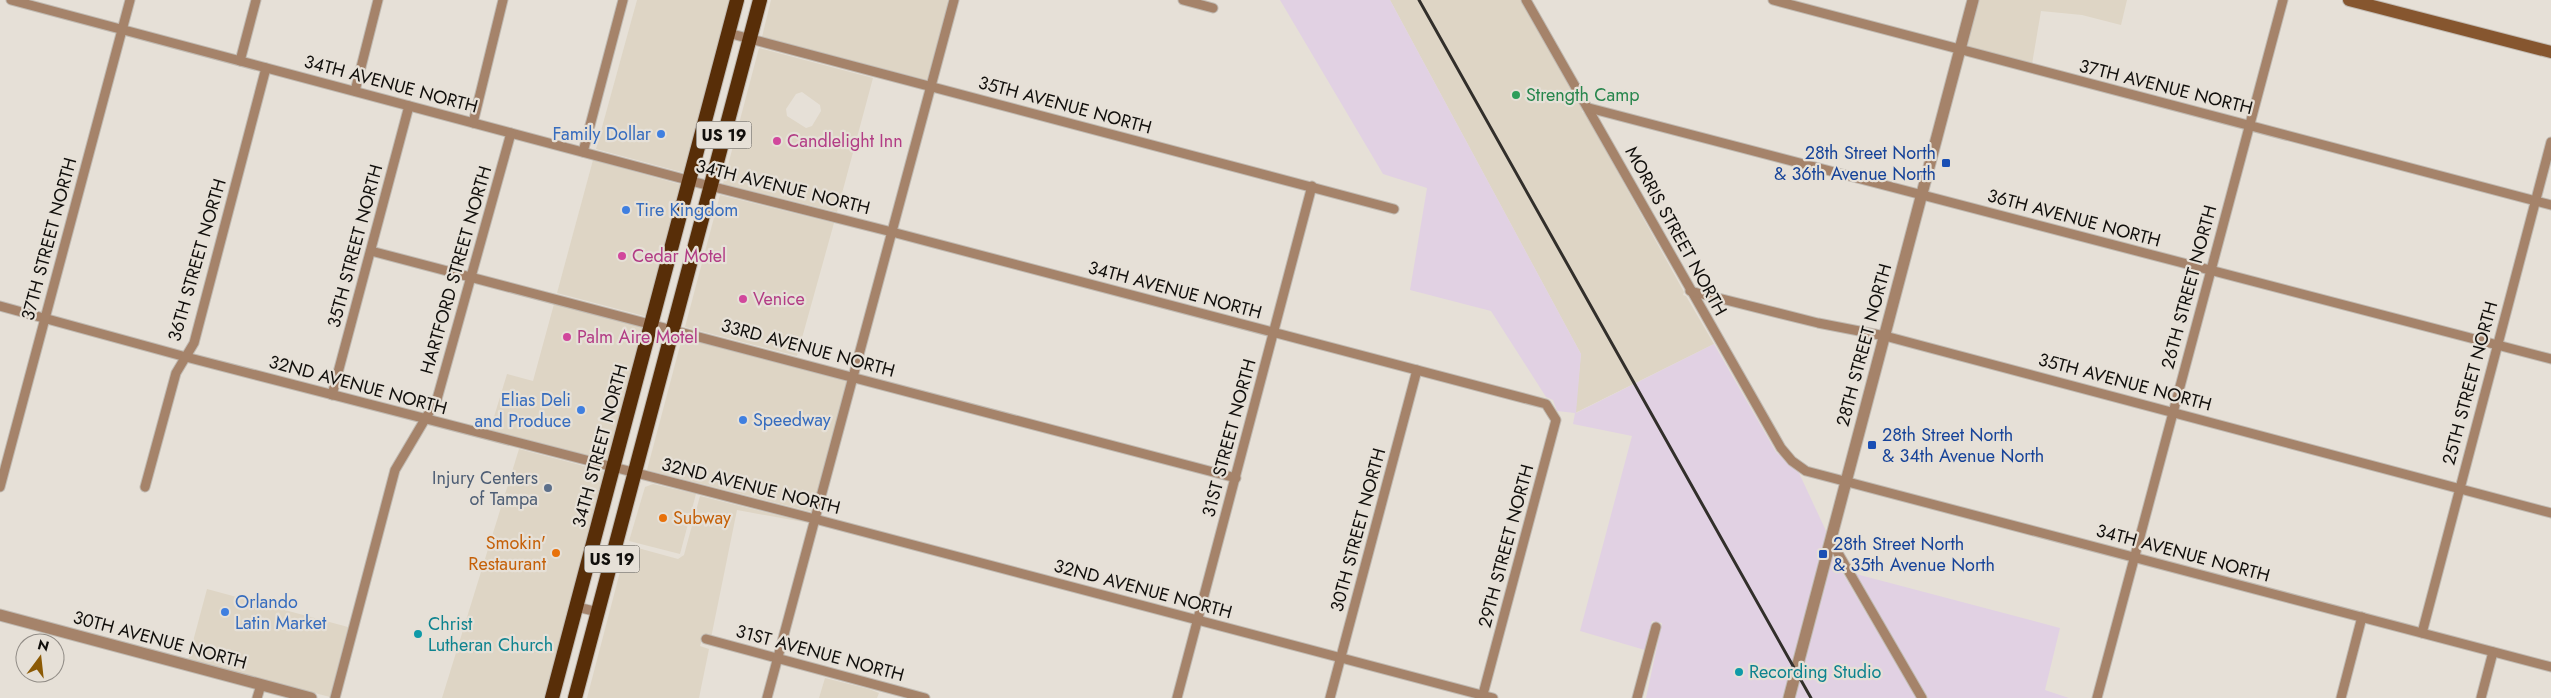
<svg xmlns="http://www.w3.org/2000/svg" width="2551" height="698" font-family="Jost,sans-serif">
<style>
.built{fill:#ded5c5;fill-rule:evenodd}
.industrial{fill:#e1d1e3}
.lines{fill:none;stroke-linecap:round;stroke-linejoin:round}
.minor-casing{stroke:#c0bab2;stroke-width:11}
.tertiary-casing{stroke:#c0bab2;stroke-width:13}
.secondary-casing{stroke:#c0bab2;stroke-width:14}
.trunk-casing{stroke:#c0bab2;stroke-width:16}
.minor{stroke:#a5836a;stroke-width:9}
.tertiary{stroke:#a5836a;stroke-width:11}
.secondary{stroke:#86562f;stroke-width:12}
.trunk{stroke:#582e08;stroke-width:14}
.rail{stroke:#322f2b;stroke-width:3}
.leisure-dot{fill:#2e9e5b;stroke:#e6e0d7;stroke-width:2}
.shop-dot{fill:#3f7fe0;stroke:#e6e0d7;stroke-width:2}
.hotel-dot{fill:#d1479c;stroke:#e6e0d7;stroke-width:2}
.transit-dot{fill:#1a4fb4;stroke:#e6e0d7;stroke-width:2}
.service-dot{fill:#5c6f8a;stroke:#e6e0d7;stroke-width:2}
.food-dot{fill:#e8710a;stroke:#e6e0d7;stroke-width:2}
.culture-dot{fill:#0f9aa8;stroke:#e6e0d7;stroke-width:2}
.labels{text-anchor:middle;stroke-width:4.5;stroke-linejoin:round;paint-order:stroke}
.shield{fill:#e6e0d7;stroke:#514e49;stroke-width:1}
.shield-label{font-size:16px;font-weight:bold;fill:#110f0c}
.street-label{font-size:18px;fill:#110f0c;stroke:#e6e0d7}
.leisure-label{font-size:18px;fill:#27864d;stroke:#e6e0d7;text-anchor:start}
.shop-label{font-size:18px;fill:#366cbe;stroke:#e6e0d7;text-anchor:start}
.hotel-label{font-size:18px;fill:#b23c85;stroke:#e6e0d7;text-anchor:start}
.transit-label{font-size:18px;fill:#164399;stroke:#e6e0d7;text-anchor:start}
.service-label{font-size:18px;fill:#4e5e75;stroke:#e6e0d7;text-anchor:end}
.food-label{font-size:18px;fill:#c56008;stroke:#e6e0d7;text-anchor:start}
.culture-label{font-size:18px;fill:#0d838f;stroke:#e6e0d7;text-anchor:start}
</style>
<rect width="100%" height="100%" fill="#e6e0d7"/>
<g class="built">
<polygon points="637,0 730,0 685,173 596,149"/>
<polygon points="771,0 949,0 927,80 762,37"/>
<polygon points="1390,0 1520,0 1583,109 1582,112 1585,113 1684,292 1683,295 1686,296 1714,344 1575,413 1581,354"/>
<polygon points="1979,0 2127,0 2121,25 2082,15 2041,11 2032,64 1967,47"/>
<path d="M759,48L873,78L837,212L723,184ZM802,92L820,105L821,111L812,126L806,128L787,116L786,109L796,94Z"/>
<polygon points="593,160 682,185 648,317 557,293"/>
<polygon points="720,195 834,223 797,356 685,327"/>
<polygon points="554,304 645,328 610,461 490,430 507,374 533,381"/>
<polygon points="682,338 847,381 812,512 647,470"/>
<polygon points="519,449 607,472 547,698 442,698"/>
<polygon points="653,484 696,494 680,554 629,541 645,487"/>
<polygon points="700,496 809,523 737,510 711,638 703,636 700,646 709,649 699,698 587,698 627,545 678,559 684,555"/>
<polygon points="207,589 348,627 330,697 188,660"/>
<polygon points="825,678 869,689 879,693 877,698 819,698"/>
</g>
<g class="industrial">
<polygon points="1280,0 1390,0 1581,354 1576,413 1714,344 1776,452 1799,473 1827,533 1824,540 1825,543 1784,698 1646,698 1662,623 1652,621 1645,650 1580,631 1632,436 1573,424 1575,413 1557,411 1553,400 1546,397 1491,311 1410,290 1427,188 1383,174"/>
<polygon points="1832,555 1894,660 1916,698 1794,698"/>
<polygon points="1856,574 2060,628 2045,690 2069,698 1928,698"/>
</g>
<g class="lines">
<defs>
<g id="minor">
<polyline points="11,0 710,186 892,232 1546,404 1556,420 1482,698"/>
<polyline points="1183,0 1213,8"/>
<polyline points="1526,0 1781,448 1792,461 1806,471 2551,667"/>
<polyline points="1773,0 2551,205"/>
<polyline points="728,33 1394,209"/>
<polyline points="240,61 256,0"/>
<polyline points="355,91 378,0"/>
<polyline points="1589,108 2551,359"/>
<polyline points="473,123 503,0"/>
<polyline points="583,152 623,0"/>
<polyline points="371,251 1236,478"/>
<polyline points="1690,291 1818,323 1885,336 2551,513"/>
<polyline points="0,306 186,357 815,519 1493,698"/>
<polyline points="332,395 409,106"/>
<polyline points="0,487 130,0"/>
<polyline points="145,487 176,373 194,343 266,68"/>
<polyline points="1831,541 1922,698"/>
<polyline points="577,607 598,612"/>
<polyline points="2422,633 2551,142"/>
<polyline points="706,639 925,698"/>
<polyline points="257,698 261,685"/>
<polyline points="335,698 395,470 437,399 511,133"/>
<polyline points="767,698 954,0"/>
<polyline points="1177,698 1312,186"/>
<polyline points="1330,698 1417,370"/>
<polyline points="1637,698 1656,627"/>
<polyline points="2097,698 2283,0"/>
<polyline points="2341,698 2362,617"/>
<polyline points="2481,698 2493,652"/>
</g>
<g id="tertiary">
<polyline points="0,615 311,698"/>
<polyline points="1789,698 1973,0"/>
</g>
<polyline id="secondary" points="2349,0 2551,52"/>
<g id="trunk">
<polyline points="552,698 737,0"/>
<polyline points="575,698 760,0"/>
</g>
</defs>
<use href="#minor" class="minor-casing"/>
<use href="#tertiary" class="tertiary-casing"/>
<use href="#secondary" class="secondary-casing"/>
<use href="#trunk" class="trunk-casing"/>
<use href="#minor" class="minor"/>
<use href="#tertiary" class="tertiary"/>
<use href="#secondary" class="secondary"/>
<use href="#trunk" class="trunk"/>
<polyline class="rail" points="1419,0 1811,698"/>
</g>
<circle class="leisure-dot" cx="1516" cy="95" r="5"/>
<g class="shop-dot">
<circle cx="661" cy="134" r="5"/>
<circle cx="626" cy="210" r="5"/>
<circle cx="581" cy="410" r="5"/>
<circle cx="743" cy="420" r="5"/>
<circle cx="225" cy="612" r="5"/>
</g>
<g class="hotel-dot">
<circle cx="777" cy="141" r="5"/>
<circle cx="622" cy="256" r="5"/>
<circle cx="743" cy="299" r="5"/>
<circle cx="567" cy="337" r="5"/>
</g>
<g class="transit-dot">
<rect x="1941" y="158" width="10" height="10" rx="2.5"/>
<rect x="1867" y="440" width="10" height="10" rx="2.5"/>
<rect x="1818" y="549" width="10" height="10" rx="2.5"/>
</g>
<circle class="service-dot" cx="548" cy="488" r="5"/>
<g class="food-dot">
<circle cx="663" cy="518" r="5"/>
<circle cx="556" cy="553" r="5"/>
</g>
<g class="culture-dot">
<circle cx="418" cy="634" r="5"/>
<circle cx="1739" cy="672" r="5"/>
</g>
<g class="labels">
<g class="shield">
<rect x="696.5" y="121.5" width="55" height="27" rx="4"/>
<rect x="584.5" y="545.5" width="55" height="27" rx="4"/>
</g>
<g class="shield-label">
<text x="724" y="141">US 19</text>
<text x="612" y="565">US 19</text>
</g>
<g class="street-label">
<text transform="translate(391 84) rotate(15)" y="6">34TH AVENUE NORTH</text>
<text transform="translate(2166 87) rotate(14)" y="6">37TH AVENUE NORTH</text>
<text transform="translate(1065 105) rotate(15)" y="6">35TH AVENUE NORTH</text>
<text transform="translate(783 187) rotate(14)" y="6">34TH AVENUE NORTH</text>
<text transform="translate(2074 218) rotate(15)" y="6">36TH AVENUE NORTH</text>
<text transform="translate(1676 231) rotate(61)" y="6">MORRIS STREET NORTH</text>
<text transform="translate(49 239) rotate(-75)" y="6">37TH STREET NORTH</text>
<text transform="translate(355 246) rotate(-75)" y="6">35TH STREET NORTH</text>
<text transform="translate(197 260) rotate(-74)" y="6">36TH STREET NORTH</text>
<text transform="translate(456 270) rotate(-74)" y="6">HARTFORD STREET NORTH</text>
<text transform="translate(2189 287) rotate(-75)" y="6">26TH STREET NORTH</text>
<text transform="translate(1175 290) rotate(15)" y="6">34TH AVENUE NORTH</text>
<text transform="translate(1864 345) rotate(-75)" y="6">28TH STREET NORTH</text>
<text transform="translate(808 348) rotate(15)" y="6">33RD AVENUE NORTH</text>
<text transform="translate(2125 382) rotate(15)" y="6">35TH AVENUE NORTH</text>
<text transform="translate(2470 383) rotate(-75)" y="6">25TH STREET NORTH</text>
<text transform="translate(358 385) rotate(15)" y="6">32ND AVENUE NORTH</text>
<text transform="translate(1229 438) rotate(-75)" y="6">31ST STREET NORTH</text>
<text transform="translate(600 446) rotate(-75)" y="6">34TH STREET NORTH</text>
<text transform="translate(751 486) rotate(14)" y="6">32ND AVENUE NORTH</text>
<text transform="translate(1358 530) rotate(-75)" y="6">30TH STREET NORTH</text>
<text transform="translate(1506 546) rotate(-75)" y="6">29TH STREET NORTH</text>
<text transform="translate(2183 553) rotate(15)" y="6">34TH AVENUE NORTH</text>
<text transform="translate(1143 589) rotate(15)" y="6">32ND AVENUE NORTH</text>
<text transform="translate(160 640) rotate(15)" y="6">30TH AVENUE NORTH</text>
<text transform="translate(820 653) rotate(15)" y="6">31ST AVENUE NORTH</text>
</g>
<g class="leisure-label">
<text x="1526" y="101">Strength Camp</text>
</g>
<g class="shop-label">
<text x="651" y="140" text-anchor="end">Family Dollar</text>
<text x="636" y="216">Tire Kingdom</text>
<text x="571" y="406" text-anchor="end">Elias Deli<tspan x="571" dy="21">and Produce</tspan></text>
<text x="753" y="426">Speedway</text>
<text x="235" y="608">Orlando<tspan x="235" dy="21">Latin Market</tspan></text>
</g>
<g class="hotel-label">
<text x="787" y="147">Candlelight Inn</text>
<text x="632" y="262">Cedar Motel</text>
<text x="753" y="305">Venice</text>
<text x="577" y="343">Palm Aire Motel</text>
</g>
<g class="transit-label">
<text x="1936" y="159" text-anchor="end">28th Street North<tspan x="1936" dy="21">&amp; 36th Avenue North</tspan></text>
<text x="1882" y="441">28th Street North<tspan x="1882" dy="21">&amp; 34th Avenue North</tspan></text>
<text x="1833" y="550">28th Street North<tspan x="1833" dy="21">&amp; 35th Avenue North</tspan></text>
</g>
<g class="service-label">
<text x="538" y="484">Injury Centers<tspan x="538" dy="21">of Tampa</tspan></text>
</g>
<g class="food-label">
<text x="673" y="524">Subway</text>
<text x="546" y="549" text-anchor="end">Smokin'<tspan x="546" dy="21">Restaurant</tspan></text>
</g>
<g class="culture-label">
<text x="428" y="630">Christ<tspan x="428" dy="21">Lutheran Church</tspan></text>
<text x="1749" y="678">Recording Studio</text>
</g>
</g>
<g transform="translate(40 658) rotate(15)"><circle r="24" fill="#e6e0d7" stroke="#918c86"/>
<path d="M0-4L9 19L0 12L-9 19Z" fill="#8c5a05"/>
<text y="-8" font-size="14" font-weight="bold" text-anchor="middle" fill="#110f0c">N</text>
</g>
</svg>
